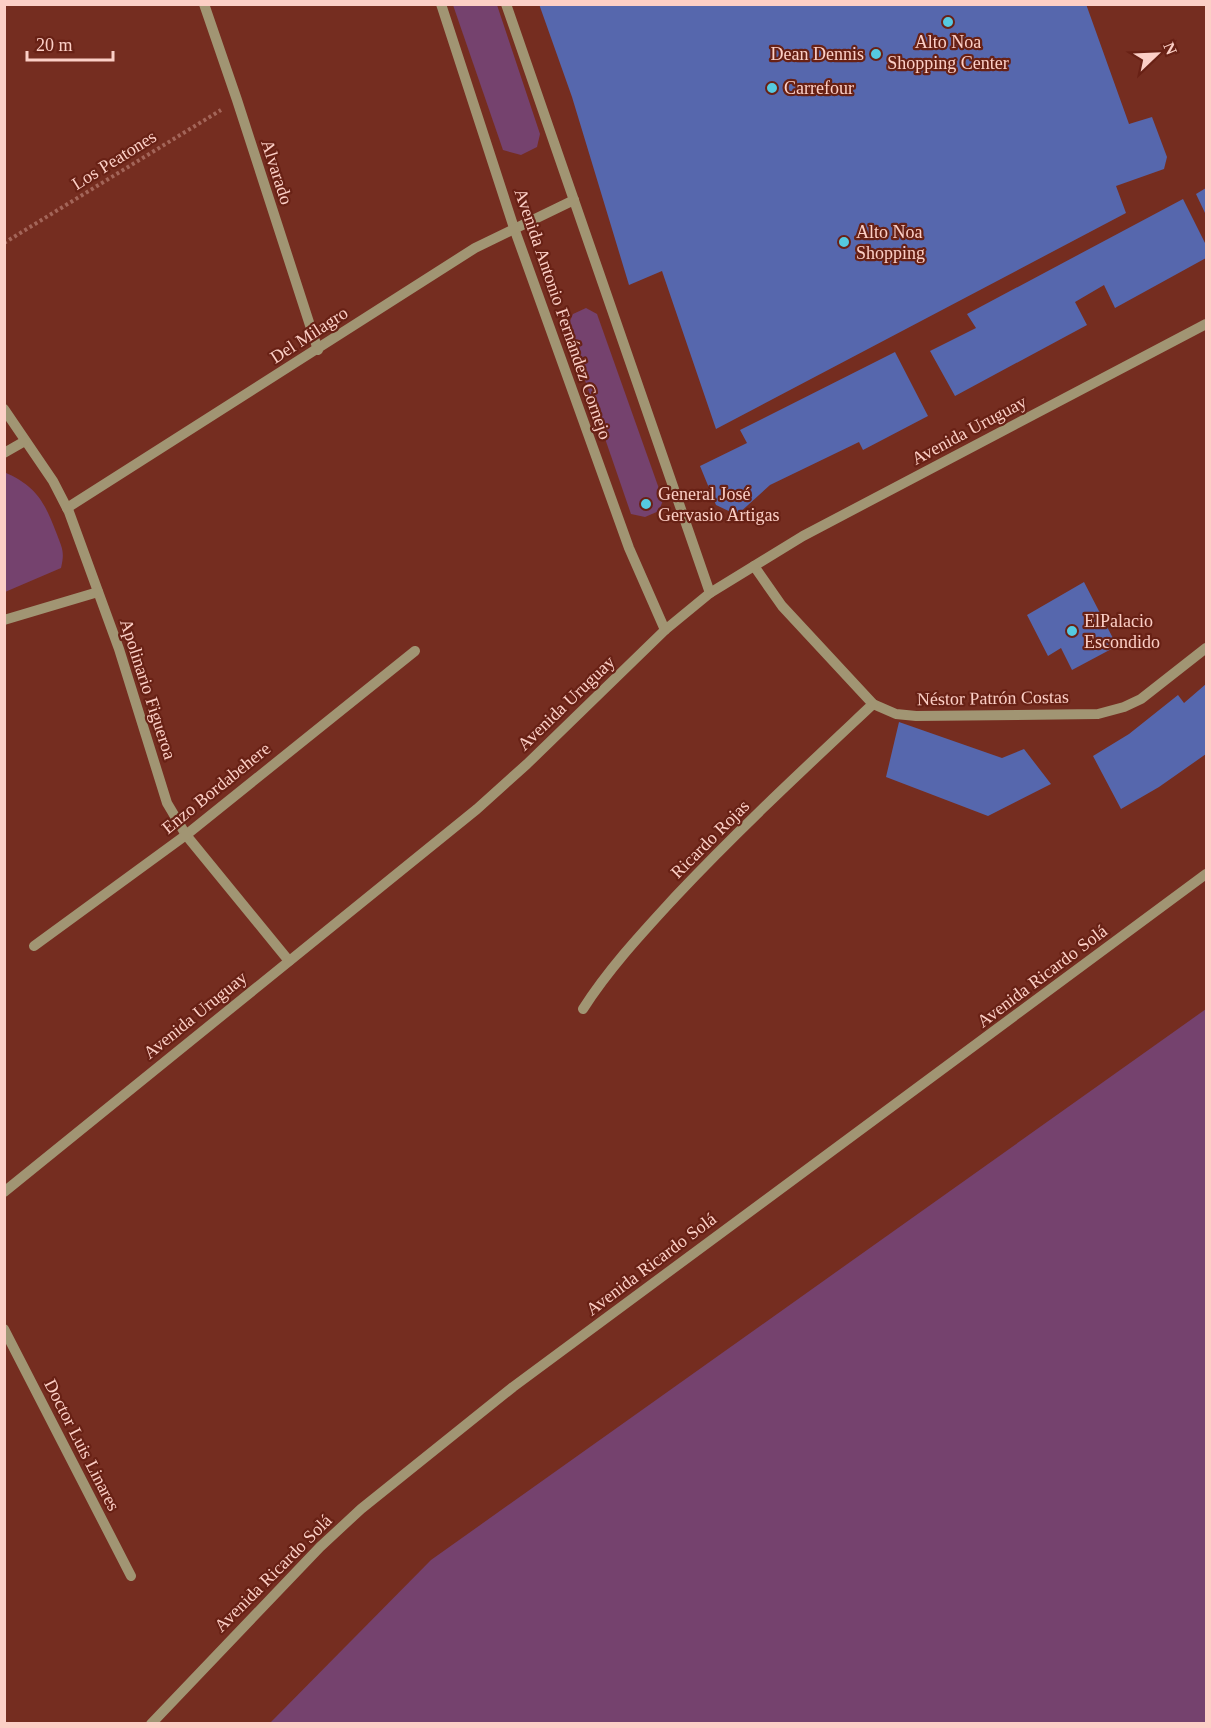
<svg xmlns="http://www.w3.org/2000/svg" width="1211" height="1728" font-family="Georgia,serif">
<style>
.green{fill:#75426e}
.building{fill:#5667ad}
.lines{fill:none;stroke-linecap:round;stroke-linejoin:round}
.path{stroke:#a36559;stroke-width:4;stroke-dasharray:3 3;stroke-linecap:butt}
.minor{stroke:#a19573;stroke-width:10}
.poi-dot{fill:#55cae0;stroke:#682115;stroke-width:2}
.labels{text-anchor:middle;stroke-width:4.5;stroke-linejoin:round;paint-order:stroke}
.poi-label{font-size:18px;fill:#fccfc6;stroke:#682115;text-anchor:start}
.street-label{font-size:18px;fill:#fccfc6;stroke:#682115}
</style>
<rect width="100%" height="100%" fill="#752d20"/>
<g class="green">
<polygon points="453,5 497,5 540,134 537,147 521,155 503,150"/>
<polygon points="586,308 597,314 663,500 659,511 645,517 631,514 567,328 573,314"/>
<path d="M4,472C36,486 44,501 56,532C62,548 65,551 61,568L5,592Z"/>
<polygon points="1206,1009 1206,1723 270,1723 431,1560"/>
</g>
<g class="building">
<polygon points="539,4 1086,4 1129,124 1152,117 1167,157 1164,169 1116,186 1126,213 716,429 662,271 629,285 572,97"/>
<polygon points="1206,188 1206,215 1196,194"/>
<polygon points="1183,199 1206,245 1206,258 1115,308 1104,285 1075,302 1087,325 955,396 930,351 976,328 967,314"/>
<polygon points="895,352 928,416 863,450 859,442 770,485 737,515 716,505 700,466 747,443 740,430"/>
<polygon points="1084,582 1117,646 1072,670 1061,648 1048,656 1027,615"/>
<polygon points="1206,684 1206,754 1159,787 1121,809 1093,756 1129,734 1178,695 1184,703"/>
<polygon points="899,722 1002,758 1024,749 1051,784 988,816 886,777"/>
</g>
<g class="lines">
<polyline class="path" points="4,243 221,110"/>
<g class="minor">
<polyline points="204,4 237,100 318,350"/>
<polyline points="441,4 514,228 629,548 665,630"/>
<polyline points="506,4 710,593"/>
<polyline points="4,409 53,481 69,512 119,649 167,803 186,835 289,961"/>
<polyline points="4,453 25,441"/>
<polyline points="67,508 475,248 574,200"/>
<polyline points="754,566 782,606 873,704 896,714 916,716 1098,714 1124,707 1141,699 1206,648"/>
<polyline points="4,620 98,592"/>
<polyline points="34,946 186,835 415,651"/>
<path d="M583,1009C610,967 643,932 676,896C739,829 806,767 873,704"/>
<polyline points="4,1192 477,809 527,764 665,630 710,593 803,536 1206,324"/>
<polyline points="4,1329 131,1576"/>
<polyline points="151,1724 320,1547 361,1509 513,1387 1206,874"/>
</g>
</g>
<g class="poi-dot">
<circle cx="948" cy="22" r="6"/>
<circle cx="876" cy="54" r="6"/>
<circle cx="772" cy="88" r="6"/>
<circle cx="844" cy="242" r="6"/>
<circle cx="646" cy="504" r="6"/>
<circle cx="1072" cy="631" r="6"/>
</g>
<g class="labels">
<g class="poi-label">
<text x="948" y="48" text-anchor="middle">Alto Noa<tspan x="948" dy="21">Shopping Center</tspan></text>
<text x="864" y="60" text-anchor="end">Dean Dennis</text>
<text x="784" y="94">Carrefour</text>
<text x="856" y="238">Alto Noa<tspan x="856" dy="21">Shopping</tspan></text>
<text x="658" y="500">General José<tspan x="658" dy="21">Gervasio Artigas</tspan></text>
<text x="1084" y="627">ElPalacio<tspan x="1084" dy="21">Escondido</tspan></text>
</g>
<g class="street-label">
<text transform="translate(114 160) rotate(-32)" y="6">Los Peatones</text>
<text transform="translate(277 172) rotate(72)" y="6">Alvarado</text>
<text transform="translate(563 314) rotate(71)" y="6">Avenida Antonio Fernández Cornejo</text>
<text transform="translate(309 335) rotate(-33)" y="6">Del Milagro</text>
<text transform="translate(969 430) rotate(-28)" y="6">Avenida Uruguay</text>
<text transform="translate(148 689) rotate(72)" y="6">Apolinario Figueroa</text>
<text transform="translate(993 698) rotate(-1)" y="6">Néstor Patrón Costas</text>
<text transform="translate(566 703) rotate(-44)" y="6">Avenida Uruguay</text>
<text transform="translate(216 788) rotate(-39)" y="6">Enzo Bordabehere</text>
<text transform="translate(710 839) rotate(-45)" y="6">Ricardo Rojas</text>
<text transform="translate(1042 976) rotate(-37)" y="6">Avenida Ricardo Solá</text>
<text transform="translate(195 1015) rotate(-39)" y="6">Avenida Uruguay</text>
<text transform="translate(651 1264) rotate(-37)" y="6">Avenida Ricardo Solá</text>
<text transform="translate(82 1445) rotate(63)" y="6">Doctor Luis Linares</text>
<text transform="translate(273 1573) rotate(-45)" y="6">Avenida Ricardo Solá</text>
</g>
</g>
<rect width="1211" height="1728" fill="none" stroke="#fccfc6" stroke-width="12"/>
<g transform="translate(1157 54) rotate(67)" stroke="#682115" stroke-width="4.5" paint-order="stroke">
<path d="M0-4.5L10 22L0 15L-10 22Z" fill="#fccfc6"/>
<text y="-9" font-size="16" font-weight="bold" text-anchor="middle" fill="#fccfc6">N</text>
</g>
<path d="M27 51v9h86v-9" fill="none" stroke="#fccfc6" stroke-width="3"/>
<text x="36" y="51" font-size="18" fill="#fccfc6" stroke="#682115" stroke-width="4.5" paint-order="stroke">20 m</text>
</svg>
